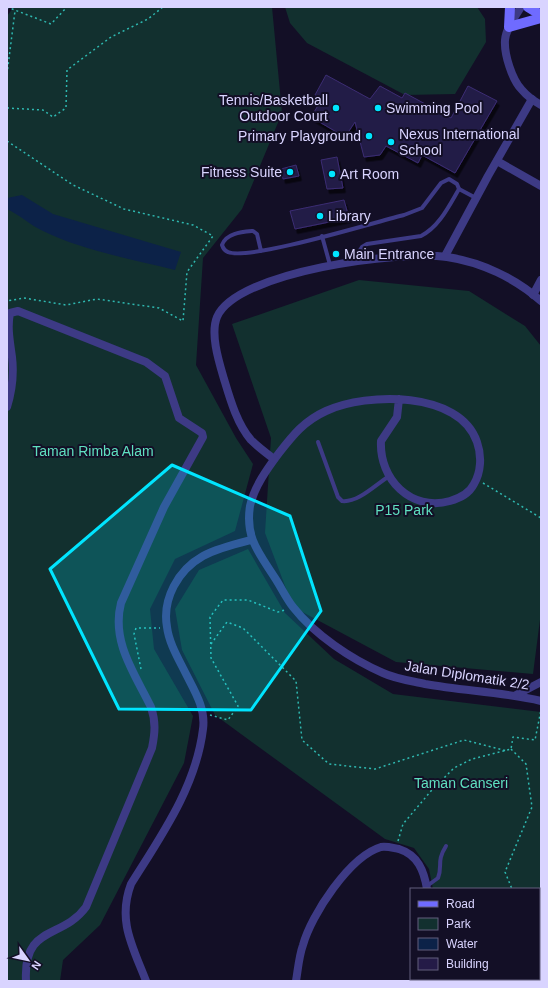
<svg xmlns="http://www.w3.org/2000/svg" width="548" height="988" font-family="Arial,sans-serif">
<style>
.green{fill:#12302f}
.water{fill:#0c2248}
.building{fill:#241b47;stroke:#3b2d73;filter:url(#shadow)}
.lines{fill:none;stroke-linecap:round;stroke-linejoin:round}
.path{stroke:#2fb8b0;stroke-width:1.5;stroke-dasharray:2 3;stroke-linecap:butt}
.lane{stroke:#3d3a85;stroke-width:4}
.street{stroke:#3d3a85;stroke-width:8}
.secondary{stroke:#6f6bff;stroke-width:10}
.marked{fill:#00e5ff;fill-opacity:0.2;stroke:#00e5ff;stroke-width:3;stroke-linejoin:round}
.poi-dot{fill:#00e5ff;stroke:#130f26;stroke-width:1.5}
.labels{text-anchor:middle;stroke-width:4;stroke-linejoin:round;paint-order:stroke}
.poi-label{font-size:14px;fill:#d9d4ff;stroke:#130f26;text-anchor:start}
.park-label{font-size:14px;fill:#5fe0c0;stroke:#130f26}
.street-label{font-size:14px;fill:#d9d4ff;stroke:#130f26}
</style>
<defs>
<filter id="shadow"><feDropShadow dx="2.5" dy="4.5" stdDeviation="0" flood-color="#0009"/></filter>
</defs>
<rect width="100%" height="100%" fill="#130f26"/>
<g class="green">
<polygon points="14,7 272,7 282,113 242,209 203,258 196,365 236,438 253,464 235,531 175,559 150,609 154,649 193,716 184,763 100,925 63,960 60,981 7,981 7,16"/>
<polygon points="285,7 477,7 485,19 486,42 455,94 405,95 307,43 290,23"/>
<polygon points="359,280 469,291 525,326 541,346 541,612 533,674 396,662 293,607 265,533 271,438 232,324"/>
<polygon points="248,549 285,613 334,659 393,694 541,712 541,975 539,976 539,889 433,889 429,869 414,848 385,839 215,715 182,650 175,609 199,570"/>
</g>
<path class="water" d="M22,195L53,214L181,252L175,270C132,259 84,251 43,231C30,225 20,215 7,209V198Z"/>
<g class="building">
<polygon points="326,75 370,99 380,86 402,98 405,93 451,118 468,86 497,101 455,173 422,155 418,163 386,146 380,155 364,157 355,122 345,137 311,117 322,99 315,95"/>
<polygon points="337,157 343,188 327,189 321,160"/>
<polygon points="296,165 299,176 283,179 281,169"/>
<polygon points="344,200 349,218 295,229 290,211"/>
</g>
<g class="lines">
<g class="path">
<polyline points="7,7 51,24 67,7"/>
<polyline points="7,74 15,11"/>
<polyline points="7,108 43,110 53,117 66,108 67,70 111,37 148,19 163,7"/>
<polyline points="7,141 73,185 124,209 193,225 213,236 187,272 183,321 159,308 97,299 66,305 24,298 7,301"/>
<polyline points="483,483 541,518"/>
<polyline points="211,644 227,622 243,628 296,681 302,740 329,764 375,769 464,740 507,751"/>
<polyline points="141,669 134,634 136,628 160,628"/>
<polyline points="210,715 228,720 238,706 211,658 210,617 223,600 248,600 278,612 285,610"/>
<polyline points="511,749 526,764 532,807 505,872 512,889"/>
<polyline points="398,841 403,824 431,791 454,768 472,759 511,749 513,737 535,740 541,710"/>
<polyline points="539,907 541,906"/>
</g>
<g class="lane">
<polyline points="322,236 330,265"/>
<path d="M261,251L257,234L253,231C242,232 226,233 222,245C223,248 225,251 228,252C249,261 375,222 404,215L422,208L441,183L449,179L457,184L459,189L476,198"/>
<path d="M353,261L362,247L367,244L421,236C439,227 449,206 459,189"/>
<path d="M318,442L338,497L342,501C358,503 375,485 388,477"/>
<path d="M427,886L438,878C443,865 436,862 446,846"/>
</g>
<g class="street">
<path d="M521,7C515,17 506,28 505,40C504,54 512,80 522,90C527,96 534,101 541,105"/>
<polyline points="497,161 541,186"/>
<polyline points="445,256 488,176 532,99"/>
<polyline points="533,295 541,280"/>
<path d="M399,399L397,417L381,441C379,479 411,512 450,501C460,498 469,494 474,484C481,472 482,456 477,442C460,391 367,392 326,411C304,421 293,435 279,453C267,469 254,487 250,506C245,538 259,553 275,578C281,587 286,598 293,607C315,635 351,659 383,673C396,679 412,681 425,684C464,691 503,692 541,701"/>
<path d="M7,407C12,391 14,374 12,357C10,342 7,328 10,313L18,311L146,362L165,376L179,418L202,433L203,437L164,507L121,603C111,642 135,674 151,707C156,722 155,733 152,748L86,907C62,940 23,924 26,981"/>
<path d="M274,459C266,453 258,447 251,440C237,424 230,399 224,379C219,362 210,334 217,317C237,271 401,250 447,257C481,262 515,278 541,301"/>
<polyline points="516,695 541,682"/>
<polyline points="505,979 511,981"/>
<path d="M146,981C133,947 117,921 131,884C161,836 196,787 203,729C206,708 194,690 185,672C178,658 169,643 167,627C162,599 178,570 203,556C218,548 235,544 251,540"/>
<path d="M296,981C298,969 299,956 303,945C311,915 350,856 381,847C387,846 393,848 399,849C418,855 424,871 427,889"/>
</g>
<g class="secondary">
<polyline points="510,7 509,27 541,18"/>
<polyline points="528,7 541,15"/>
</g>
</g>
<path class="marked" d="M172,465L290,516L321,611L251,710L119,709L50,569Z"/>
<g class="poi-dot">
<circle cx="336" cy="108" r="4"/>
<circle cx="378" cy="108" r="4"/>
<circle cx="369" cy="136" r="4"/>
<circle cx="391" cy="142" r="4"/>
<circle cx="290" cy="172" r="4"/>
<circle cx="332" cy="174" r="4"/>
<circle cx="320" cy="216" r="4"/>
<circle cx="336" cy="254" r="4"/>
</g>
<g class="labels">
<g class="poi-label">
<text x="328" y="105" text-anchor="end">Tennis/Basketball<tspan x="328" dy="16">Outdoor Court</tspan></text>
<text x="386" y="113">Swimming Pool</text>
<text x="399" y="139">Nexus International<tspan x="399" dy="16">School</tspan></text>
<text x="361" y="141" text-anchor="end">Primary Playground</text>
<text x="282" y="177" text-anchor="end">Fitness Suite</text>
<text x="340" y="179">Art Room</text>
<text x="328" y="221">Library</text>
<text x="344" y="259">Main Entrance</text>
</g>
<g class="park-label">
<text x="93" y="456">Taman Rimba Alam</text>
<text x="404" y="515">P15 Park</text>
<text x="461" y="788">Taman Canseri</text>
</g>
<g class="street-label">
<text transform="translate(467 675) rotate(9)" y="5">Jalan Diplomatik 2/2</text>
</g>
</g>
<rect width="548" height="988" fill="none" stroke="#d9d4ff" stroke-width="16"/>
<rect x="410" y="888" width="130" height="92" fill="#130f26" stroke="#625e7d"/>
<rect x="418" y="901" width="20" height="6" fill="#6f6bff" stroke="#625e7d"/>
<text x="446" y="908" font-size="12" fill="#d9d4ff">Road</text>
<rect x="418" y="918" width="20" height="12" fill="#12302f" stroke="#625e7d"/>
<text x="446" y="928" font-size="12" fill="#d9d4ff">Park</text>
<rect x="418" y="938" width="20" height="12" fill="#0c2248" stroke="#625e7d"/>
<text x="446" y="948" font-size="12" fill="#d9d4ff">Water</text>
<rect x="418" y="958" width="20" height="12" fill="#241b47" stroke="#625e7d"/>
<text x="446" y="968" font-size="12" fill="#d9d4ff">Building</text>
<g transform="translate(28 960) rotate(123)" stroke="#130f26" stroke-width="3" paint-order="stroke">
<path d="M0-3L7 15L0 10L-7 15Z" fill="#d9d4ff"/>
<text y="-6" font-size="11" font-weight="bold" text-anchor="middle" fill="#d9d4ff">N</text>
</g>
</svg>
